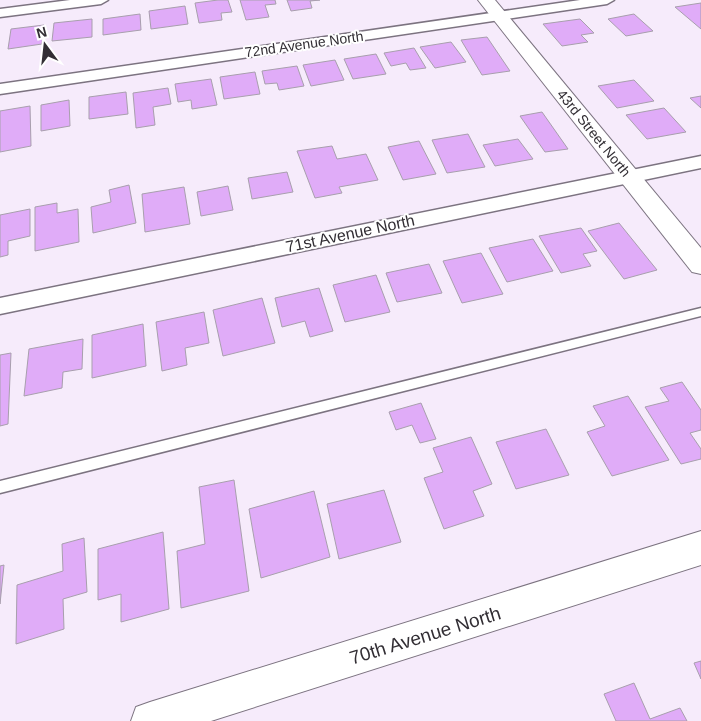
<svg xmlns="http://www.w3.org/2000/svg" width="701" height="721" font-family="Arial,sans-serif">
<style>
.building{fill:#e0acf8;stroke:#a89fad}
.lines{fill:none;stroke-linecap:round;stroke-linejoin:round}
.lane-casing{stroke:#7c7380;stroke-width:3}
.street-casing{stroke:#7c7380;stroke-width:3}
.secondary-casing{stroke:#7c7380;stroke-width:2}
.lane{fill:#fff;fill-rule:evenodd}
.street{fill:#fff;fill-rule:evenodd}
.secondary{fill:#fff;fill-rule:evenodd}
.labels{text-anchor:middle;stroke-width:4;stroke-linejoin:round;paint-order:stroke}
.far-street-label{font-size:14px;fill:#322e34;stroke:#fff}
.street-label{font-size:16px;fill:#322e34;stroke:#fff}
.near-street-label{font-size:19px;fill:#322e34;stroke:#fff}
</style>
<rect width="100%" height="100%" fill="#f6ebfb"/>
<g class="building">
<polygon points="218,0 228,0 232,12 221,13 222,20 199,23 195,3"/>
<polygon points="240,0 275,0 276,4 265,5 269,17 246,20"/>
<polygon points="287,0 320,0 310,1 312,8 291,11"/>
<polygon points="701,3 701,29 675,7"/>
<polygon points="185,6 188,24 151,29 149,11"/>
<polygon points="140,14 141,30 103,35 103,19"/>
<polygon points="634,14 653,31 626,36 608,19"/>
<polygon points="92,19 92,37 52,41 54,23"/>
<polygon points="580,19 594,33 581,35 588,42 562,46 543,24"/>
<polygon points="44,25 42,44 8,49 11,29"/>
<polygon points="487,37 510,71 482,75 461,40"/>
<polygon points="451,42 466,62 435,68 420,47"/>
<polygon points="414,48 426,68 410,70 406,63 391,66 384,53"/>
<polygon points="376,54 386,74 353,79 344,59"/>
<polygon points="335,60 344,80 311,86 303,65"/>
<polygon points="297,66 304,86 279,90 277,83 265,84 262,71"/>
<polygon points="255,72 260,94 224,99 220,77"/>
<polygon points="211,79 217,105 192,109 191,100 178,102 175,84"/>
<polygon points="634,80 654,101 617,108 598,86"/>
<polygon points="168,88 171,104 153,107 155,125 136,128 133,93"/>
<polygon points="126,92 128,114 89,119 89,97"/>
<polygon points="701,96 701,108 690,98"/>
<polygon points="69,100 70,126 41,131 41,105"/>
<polygon points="30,106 31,146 0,152 0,111"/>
<polygon points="664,108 686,132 647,139 626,115"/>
<polygon points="542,112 568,149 545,152 520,116"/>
<polygon points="468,134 485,167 447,173 432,140"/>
<polygon points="518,139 533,159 495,166 483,145"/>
<polygon points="419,141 436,174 403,180 388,147"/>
<polygon points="332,146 337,159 366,154 378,180 339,187 342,193 315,198 297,151"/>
<polygon points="287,172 293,192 252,199 248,178"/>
<polygon points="129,185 136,223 93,233 91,207 111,202 109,190"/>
<polygon points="228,186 233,210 201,216 197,192"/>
<polygon points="184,187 190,224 145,232 142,194"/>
<polygon points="57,203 57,213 78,209 79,242 35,251 35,207"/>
<polygon points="30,209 30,236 8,241 8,255 0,257 0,215"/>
<polygon points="619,223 657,270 624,279 588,231"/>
<polygon points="581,228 597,251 583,254 591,266 561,273 539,236"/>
<polygon points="533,239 553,271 507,282 489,248"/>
<polygon points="481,253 503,294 462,303 443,261"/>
<polygon points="429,264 442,293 397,302 386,273"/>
<polygon points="376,275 390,312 345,322 333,285"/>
<polygon points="319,288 333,331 310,337 305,321 282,327 275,298"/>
<polygon points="262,298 275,343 223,356 213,310"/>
<polygon points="204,312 209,343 185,348 187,365 162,371 156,322"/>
<polygon points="143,324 146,366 92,378 92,335"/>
<polygon points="83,339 82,369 63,372 62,388 24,396 29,349"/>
<polygon points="11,353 8,424 0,426 0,355"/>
<polygon points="682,382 701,410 701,430 690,433 701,449 701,459 681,464 645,407 669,401 660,388"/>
<polygon points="628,396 669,460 612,476 587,432 605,426 593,406"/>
<polygon points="421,403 436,439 420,443 412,425 396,430 389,412"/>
<polygon points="546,429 569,475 516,489 496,442"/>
<polygon points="471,437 492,484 473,491 484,516 444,529 424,478 443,472 433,448"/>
<polygon points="234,480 249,591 181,608 177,551 205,544 199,487"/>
<polygon points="384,490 401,542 339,559 327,504"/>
<polygon points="314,491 330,557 261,578 249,509"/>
<polygon points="163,532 169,609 121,622 121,594 98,600 98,549"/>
<polygon points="84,538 87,592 63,599 64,629 16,644 17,585 63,571 62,544"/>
<polygon points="4,565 0,604 0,566"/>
<polygon points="701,661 701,679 694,663"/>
<polygon points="634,683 650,719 680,708 687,721 616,721 604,694"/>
</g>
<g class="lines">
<defs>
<polygon id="lane" points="701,308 701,316 0,493 0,481"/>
<g id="street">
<polygon points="70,0 108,0 101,4 0,17 0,9"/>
<polygon points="580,0 614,0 607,4 0,94 0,84"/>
<polygon points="701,156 701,168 0,314 0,298"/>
</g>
<g id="secondary">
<polygon points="478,0 495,0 701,248 701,274 692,272"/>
<polygon points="701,531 701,565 211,721 131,721 136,707 150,702"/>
</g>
</defs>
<use href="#lane" class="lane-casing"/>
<use href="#street" class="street-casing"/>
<use href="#secondary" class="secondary-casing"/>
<use href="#lane" class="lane"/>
<use href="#street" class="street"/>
<use href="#secondary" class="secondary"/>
</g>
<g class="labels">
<g class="far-street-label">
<text transform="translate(304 44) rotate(-8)" y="5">72nd Avenue North</text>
<text transform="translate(594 133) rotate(51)" y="5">43rd Street North</text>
</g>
<g class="street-label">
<text transform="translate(350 233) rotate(-12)" y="6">71st Avenue North</text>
</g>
<g class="near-street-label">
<text transform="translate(425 635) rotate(-17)" y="7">70th Avenue North</text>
</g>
</g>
<g transform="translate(45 45) rotate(345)" stroke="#ffffff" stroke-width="4" paint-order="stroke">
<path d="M0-4L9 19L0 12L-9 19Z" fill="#322e34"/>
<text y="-8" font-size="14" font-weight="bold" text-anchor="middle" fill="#322e34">N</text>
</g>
</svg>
